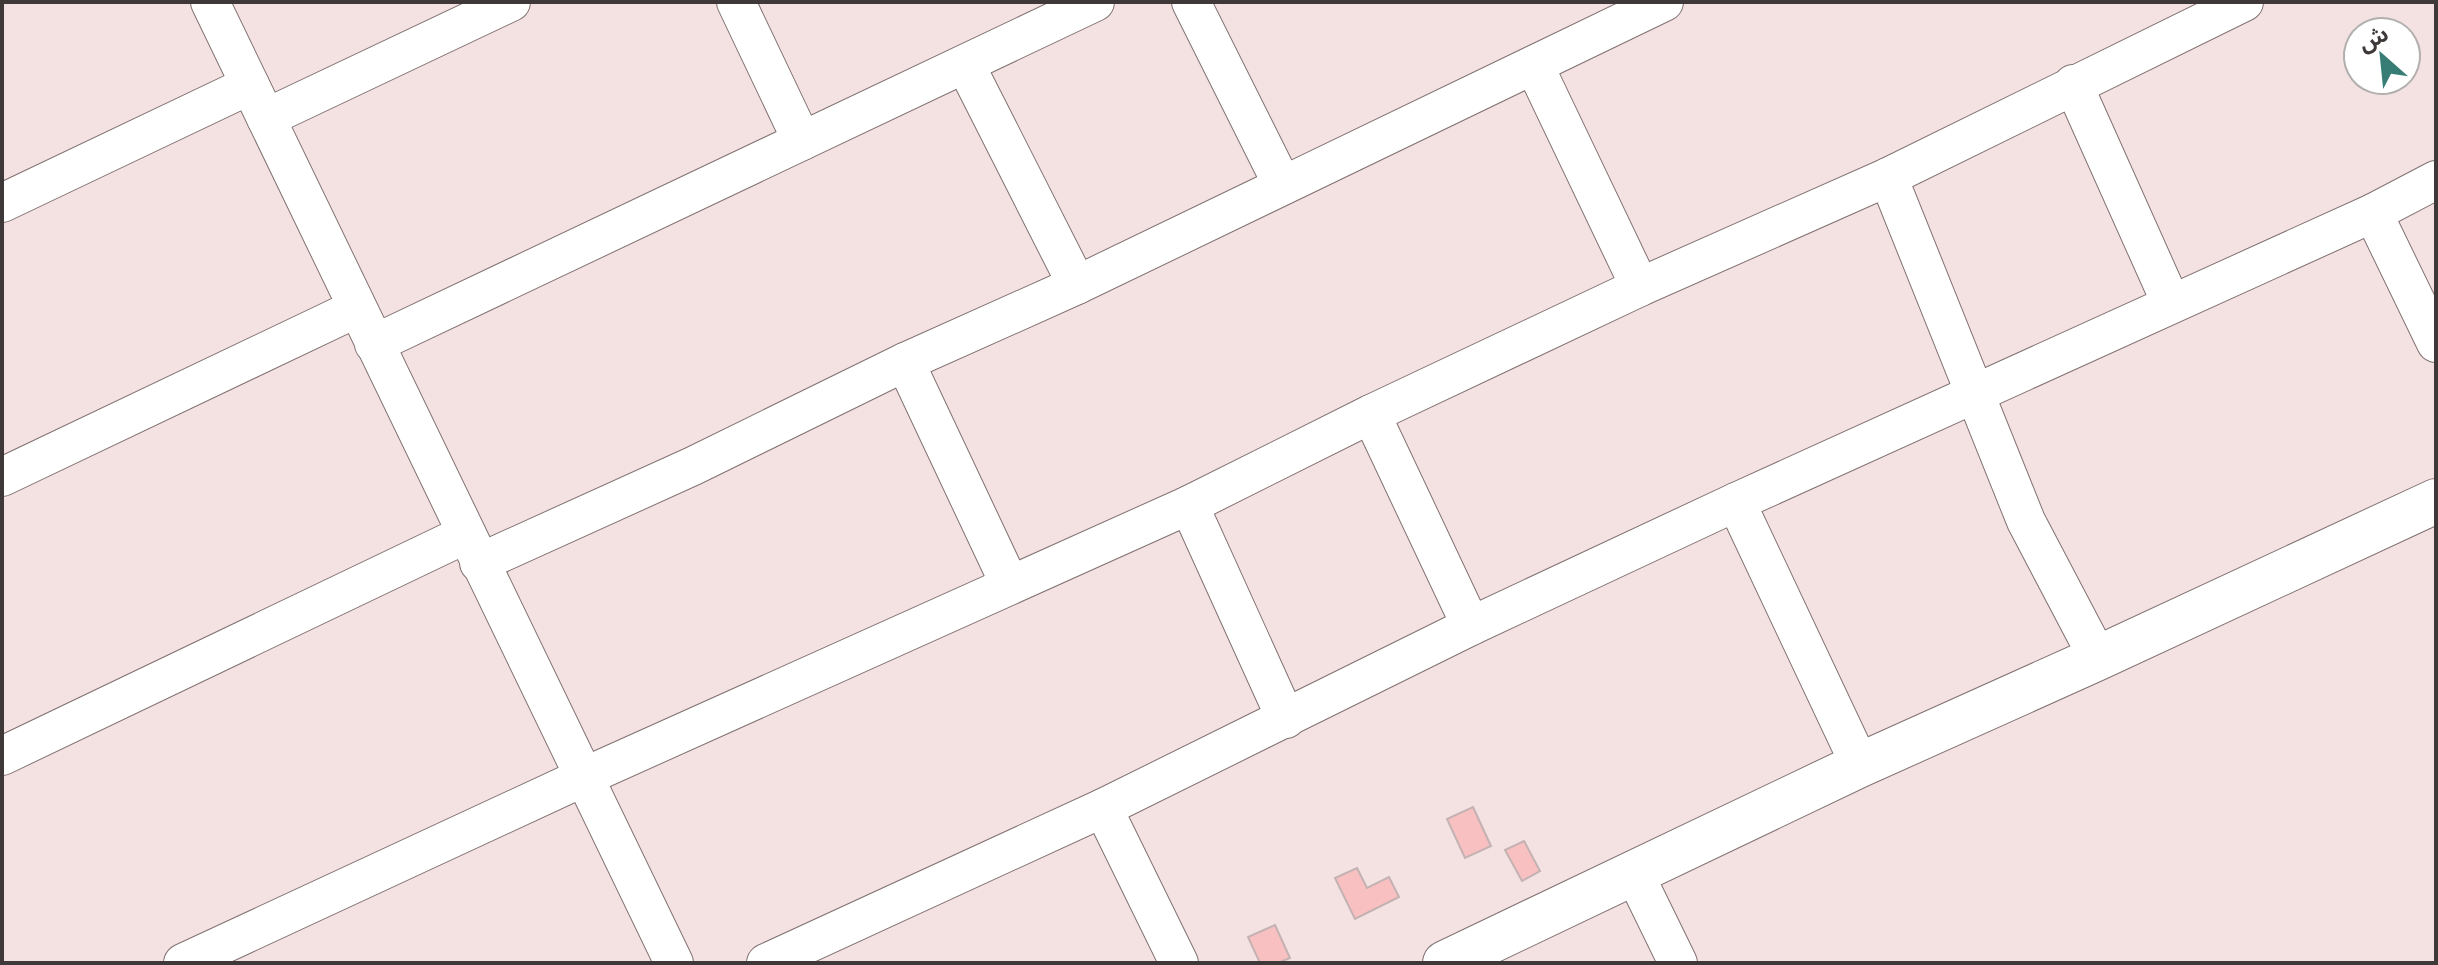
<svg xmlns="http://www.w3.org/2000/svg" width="2438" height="965" font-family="Bitter,'Noto Sans Arabic',serif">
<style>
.building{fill:#f8c0c1;stroke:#c4b2b3;stroke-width:2}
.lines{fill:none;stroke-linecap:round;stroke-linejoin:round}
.minor-casing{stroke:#827272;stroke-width:40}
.tertiary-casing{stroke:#827272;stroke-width:46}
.minor{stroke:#fff;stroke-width:38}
.tertiary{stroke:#fff;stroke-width:44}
</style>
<rect width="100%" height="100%" fill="#f4e2e2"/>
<g class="building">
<polygon points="1473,807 1491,846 1465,858 1447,819"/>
<polygon points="1524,841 1540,871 1522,881 1505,850"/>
<polygon points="1357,868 1367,888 1389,877 1399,897 1355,919 1335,878"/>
<polygon points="1275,925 1290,958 1278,963 1260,963 1248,937"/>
</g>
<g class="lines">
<defs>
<g id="minor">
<polyline points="210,2 674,963"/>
<polyline points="736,2 802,141"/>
<polyline points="1191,2 1282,184"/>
<polyline points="965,64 1077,285"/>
<polyline points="1534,65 1640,287"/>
<polyline points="2073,84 2171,303"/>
<polyline points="266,118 511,2"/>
<polyline points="1888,177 2026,521 2098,658"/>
<polyline points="2,203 250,85"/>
<polyline points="2373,213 2436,343"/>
<polyline points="374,344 1095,2"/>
<polyline points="905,362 1010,585"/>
<polyline points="1371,414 1471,626"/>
<polyline points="2,477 357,308"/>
<polyline points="1736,502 1860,765"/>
<polyline points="1189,505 1286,719"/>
<polyline points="479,563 693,466 905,362 1077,285 1664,2"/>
<polyline points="2,756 466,534"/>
<polyline points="1103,808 1179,963"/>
<polyline points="1634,873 1678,963"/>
<polyline points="183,963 586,776 1189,505 1371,414 1640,287 1888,177 2244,2"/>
<polyline points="766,963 1103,808 1471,626 1736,502 2373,213 2436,180"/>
</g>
<polyline id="tertiary" points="1445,963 1860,765 2098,658 2436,501"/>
</defs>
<use href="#minor" class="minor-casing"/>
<use href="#tertiary" class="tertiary-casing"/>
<use href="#minor" class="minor"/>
<use href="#tertiary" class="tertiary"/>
</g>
<rect width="2438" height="965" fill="none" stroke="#3f3838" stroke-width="8"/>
<g transform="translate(2382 56) rotate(333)"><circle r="38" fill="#ffffff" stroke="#b2afaf" stroke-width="2"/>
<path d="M0-6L14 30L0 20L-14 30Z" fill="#377d75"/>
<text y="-12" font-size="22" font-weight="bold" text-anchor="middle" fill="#3f3838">ش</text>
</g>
</svg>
